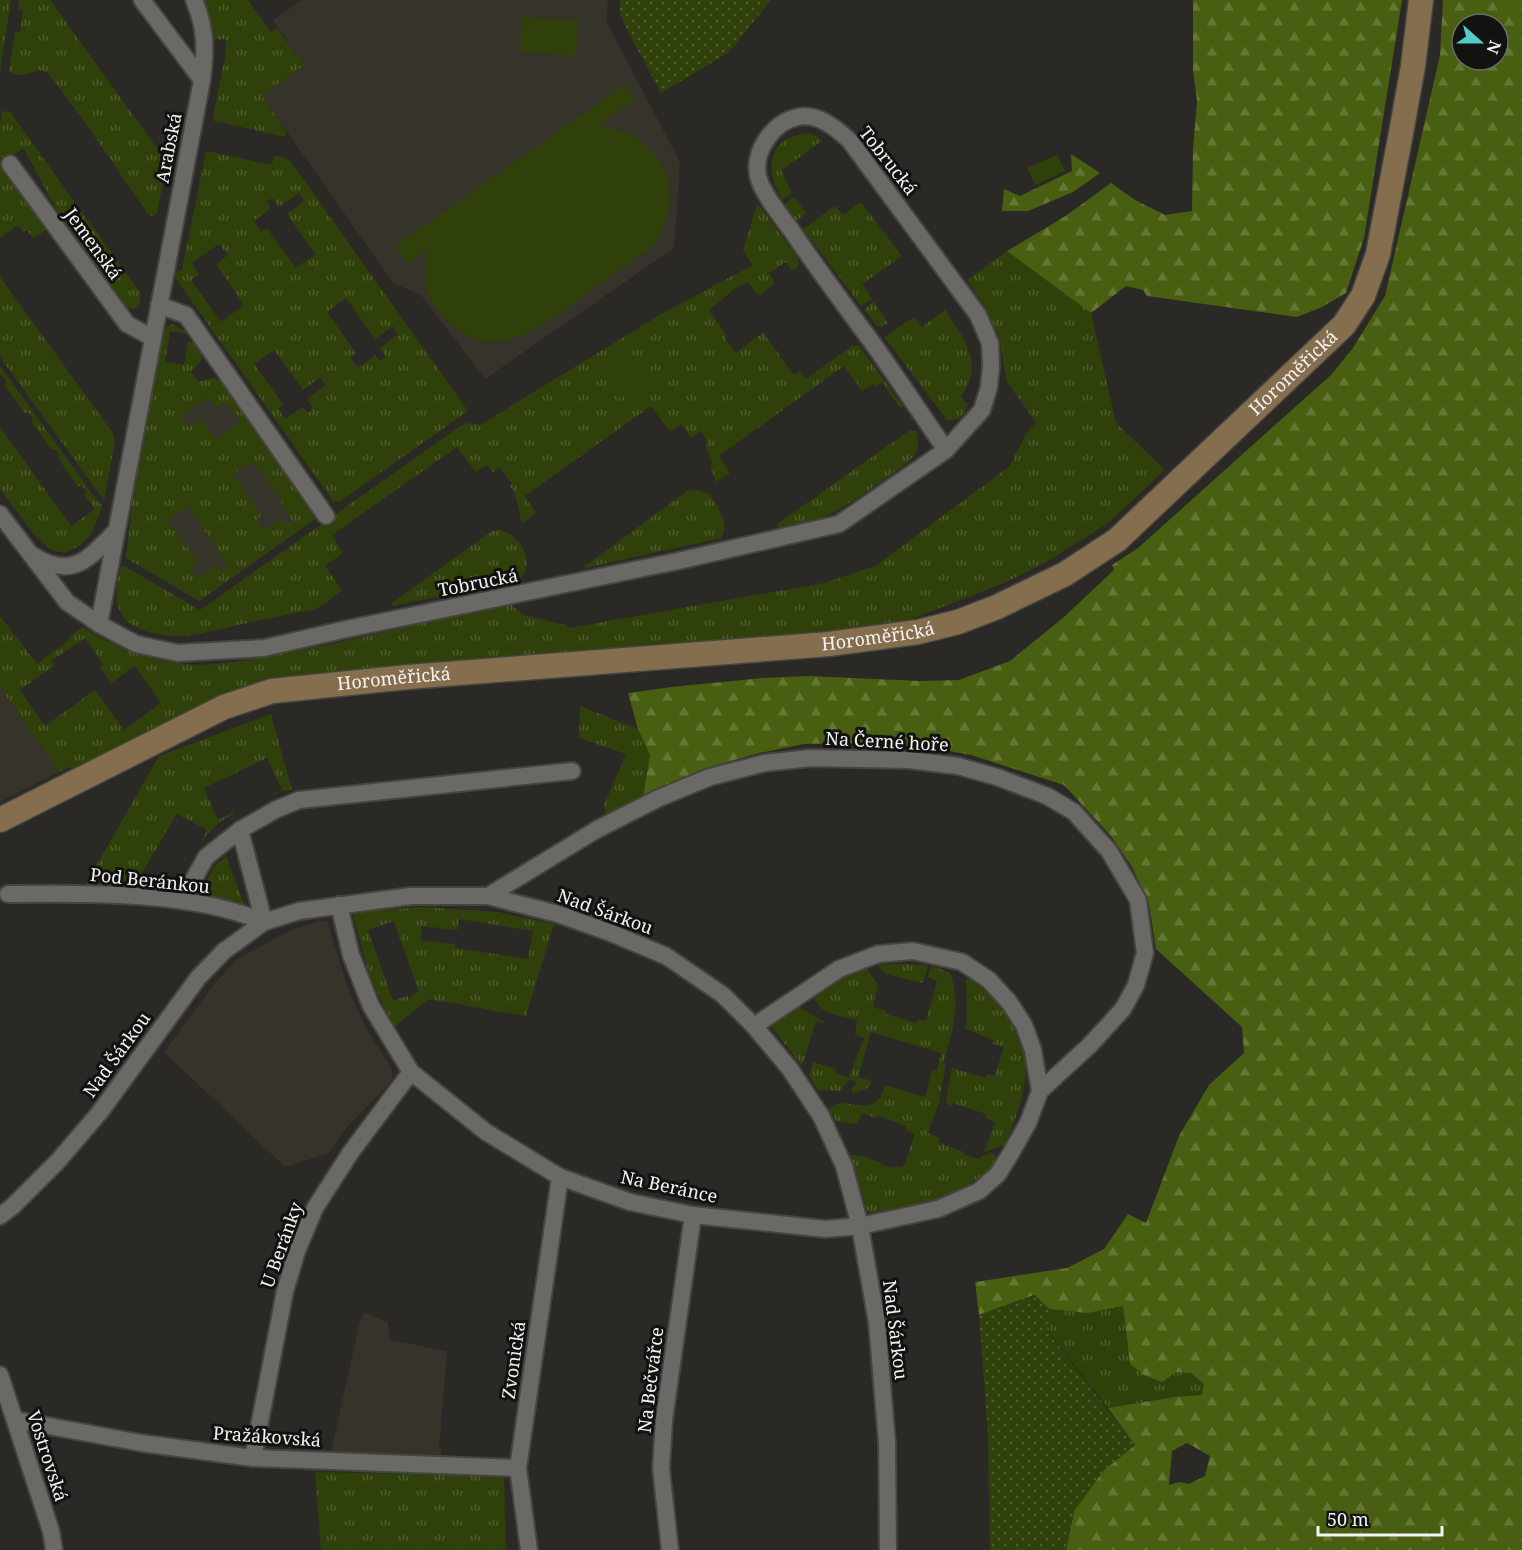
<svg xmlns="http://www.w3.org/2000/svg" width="1522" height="1550" font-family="'Noto Serif',serif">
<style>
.built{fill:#36332a}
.grass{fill:url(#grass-tufts);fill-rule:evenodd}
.forest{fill:url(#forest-firs);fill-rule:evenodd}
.garden{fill:url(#garden-dots)}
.pitch{fill:#30400a}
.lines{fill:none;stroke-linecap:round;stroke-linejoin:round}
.street-casing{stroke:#444441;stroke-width:20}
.secondary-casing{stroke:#444441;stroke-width:27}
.street{stroke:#6b6965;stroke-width:16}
.secondary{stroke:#856e4e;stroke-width:24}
.labels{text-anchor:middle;stroke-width:6;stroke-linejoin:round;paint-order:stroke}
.street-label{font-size:18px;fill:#f4f3f1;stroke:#121210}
</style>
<defs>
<pattern id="grass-tufts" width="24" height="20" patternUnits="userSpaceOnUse" patternTransform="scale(1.5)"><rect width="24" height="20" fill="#30400a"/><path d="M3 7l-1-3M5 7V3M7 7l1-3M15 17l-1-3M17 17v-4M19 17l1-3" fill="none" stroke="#4f5c2e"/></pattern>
<pattern id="forest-firs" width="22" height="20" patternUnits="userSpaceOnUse" patternTransform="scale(1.5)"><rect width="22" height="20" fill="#485f11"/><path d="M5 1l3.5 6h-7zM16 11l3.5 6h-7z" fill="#637634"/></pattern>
<pattern id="garden-dots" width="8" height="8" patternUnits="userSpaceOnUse" patternTransform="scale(1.5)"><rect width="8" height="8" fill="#30400a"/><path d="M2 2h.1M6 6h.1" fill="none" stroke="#4f5c2e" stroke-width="1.8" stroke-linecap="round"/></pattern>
</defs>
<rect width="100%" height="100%" fill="#2a2926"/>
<g class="built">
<polygon points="302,0 608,0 606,21 680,162 674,248 485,379 421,295 393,283 262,96 304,65 273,20"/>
<polygon points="214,378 318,517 199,601 126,558 133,498 147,419"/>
<polygon points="0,687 59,772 0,802"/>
<polygon points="318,921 327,921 348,988 367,1030 391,1067 393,1076 388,1085 348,1126 329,1153 285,1167 164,1052 214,984 237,959 289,931"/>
<polygon points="364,1313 388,1322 390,1340 447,1351 439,1449 441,1449 441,1457 331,1452 359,1325"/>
</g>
<g class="grass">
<polygon points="0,0 11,0 0,72"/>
<path d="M19,0H50L167,162L157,213L153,217L148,214L79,114L48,73L39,70C28,73 19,79 9,71L15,32H20L23,11L18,10Z"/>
<polygon points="202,0 248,0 271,32 277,28 304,65 262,96 286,131 286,137 214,121 213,116 225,58 226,39 209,40"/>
<polygon points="5,111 10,112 74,201 74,204 78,207 141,294 139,306 135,309 125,307 58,212 23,148 3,163 2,167 42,210 53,225 33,239 27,230 23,232 18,225 0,238 0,124 2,112"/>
<path d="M808,133L817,136L822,141L781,170L792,193L782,200C764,168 767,138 808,133Z"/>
<path d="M206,151L272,165L274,156L286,158L291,162L468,411L339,502L333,501L176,279L174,273L182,270ZM299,193L304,201L287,214L315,254L296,268L267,228L261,232L254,221L271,208L267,202L272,198L279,207ZM219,244L228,255L216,264L244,305L221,322L191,280L199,274L192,263ZM346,298L375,339L393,326L398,334L380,348L386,357L380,361L375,355L358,368L350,357L356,353L327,312ZM274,350L303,390L320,378L326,385L307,399L313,408L308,413L303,407L285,419L278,408L283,404L254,364Z"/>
<polygon points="794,197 806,213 795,222 784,205"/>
<polygon points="861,202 902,256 862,284 872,299 861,306 803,229 835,206 843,215"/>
<path d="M759,205L798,258V267L792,271L786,262L769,273L775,283L758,296L748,282L733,290L709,310L727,336L725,338L736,353L763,332L792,373L795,374L800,371L806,379L852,346H859L903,406L901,409L882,383L876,387L873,384L862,391L844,366L719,456L730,473L716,482L711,468L712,461L705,446L708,443L701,431L691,438L681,424L670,432L651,406L525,496L536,513L522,524C518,511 518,496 510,486L512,484L500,467L493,472L487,465L476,472L457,447L332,535L343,553L325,566L342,590L325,604L315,609C285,615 255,621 225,628C209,631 192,637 175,636C156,635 128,630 120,611C113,597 118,580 121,566H124L200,610L462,425L468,423L480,425L663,313L753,265L743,251L756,207Z"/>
<path d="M1007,251L1091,313L1116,423L1165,470L1107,524L1045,563L1006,582L907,621L807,638L284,678L78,769L70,767L59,772L0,687V616L37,664L69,640L68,638L82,627C113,646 149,660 185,664C214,667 244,660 272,655C352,642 430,620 509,603L524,615L565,625L569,628L824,583L875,566L1010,466L1026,434L1036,422L1007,382L999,337L986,309L967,280ZM85,638L103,664L100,667L111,683L135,666L161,703L124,730L95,690L45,726L20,690L54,666L51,661Z"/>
<polygon points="0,277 113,433 115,442 104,500 0,357"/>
<polygon points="874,302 888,323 881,327 877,326 864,309"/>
<path d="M945,310C957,328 976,351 971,375C970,383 964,391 961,397L968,405L964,414L956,420H947L884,337L914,317L922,327Z"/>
<path d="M172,324L190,334L170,331L165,362L184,365L188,341L199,344C203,359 204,361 191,371L198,382L214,378L222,381L318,517L199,601L126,558L133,498L164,329ZM208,396L216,407L225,401L240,422L216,439L201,419L189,428L181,416ZM253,461L282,501L281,503L292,520L287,524L282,518L263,531L256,520L262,515L233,475ZM188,507L216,547L217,551L227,566L221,571L217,564L197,578L190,567L198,561L167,521Z"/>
<path d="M0,366L98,502L102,505C95,529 91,542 65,553L51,550L33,533L0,489V427L71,526L95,509L84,495L87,492L81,485L78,487L58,458L60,456L55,449L52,450L31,421L33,419L28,412L25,413L4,384L7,382L2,375L0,376Z"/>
<path d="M910,430L916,431C918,439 920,446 915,454C908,464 896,471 886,478C857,499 813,531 777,527V524Z"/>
<path d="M698,490L710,494C717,508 731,523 721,538L585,568L584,567L687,491Z"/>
<path d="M500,530C520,534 536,562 520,580L392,606V603L492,531Z"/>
<polygon points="580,706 638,729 650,755 643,797 606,817 604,805 626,754 579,738"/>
<path d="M271,714L292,790L282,791L266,798L282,790L267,758L204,788L218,820L233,812L235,813C218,822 209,830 199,846L207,830L177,813L142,873L171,891L182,876L172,893L84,887L159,756ZM93,874L109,875L108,884L92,882Z"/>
<polygon points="226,856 247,912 198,895 215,866"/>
<path d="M422,907L498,912L554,924L526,1016L429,999L394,1027L371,980L352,912ZM459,919L533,931L528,959L455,948V944L421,940L422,926L457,930ZM394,921L419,992L411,995V997L409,998L407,996L393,1001L368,930Z"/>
<polygon points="901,964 928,965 923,983 886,974 877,965"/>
<path d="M931,966L950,972C961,1003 953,1032 943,1063L946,1064L939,1102L928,1133L940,1138L939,1143L964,1152V1155L980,1159L981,1156L992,1153L998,1158L990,1171L945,1199L870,1213L867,1210L850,1155L863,1156L881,1163V1165L895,1168L896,1166L902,1167L905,1163L915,1134L905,1130L906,1126L876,1115L875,1118L862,1113L857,1124L836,1121L829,1110C839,1093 864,1116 879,1099C882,1096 884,1089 885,1085L925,1097L932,1070L937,1071L941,1053L871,1032L858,1077L872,1081C867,1092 862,1090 853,1093L851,1090L857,1082L850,1079L840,1091L818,1090L809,1076L813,1062L836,1069L835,1073L849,1078L864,1038L855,1035L857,1020C842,1016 818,1015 814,996L842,978L866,968L878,984L873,1007L885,1011V1014L916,1023L918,1019L926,1021L937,981L928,977Z"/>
<path d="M968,976C980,987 995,998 1005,1010C1040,1055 1024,1098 1005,1145L984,1152L995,1122L985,1118L986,1114L953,1103L952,1106L948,1104L946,1100L952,1068L985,1078L987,1074L995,1076L1004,1047L993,1044L994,1040L965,1029L967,1016L966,980Z"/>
<polygon points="798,1006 822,1021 826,1022 825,1023 816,1021 802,1066 771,1026"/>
<polygon points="1123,1306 1130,1364 1191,1373 1204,1384 1202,1395 1175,1397 1108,1408 1047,1330 1049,1309 1088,1313"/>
<polygon points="315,1472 504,1476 506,1550 321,1550"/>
</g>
<g class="forest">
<polygon points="1193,0 1402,0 1364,238 1346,293 1322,307 1297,317 1147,296 1143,290 1126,286 1091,313 1007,251 1064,217 1111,183 1135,200 1165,215 1192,211 1193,149 1197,101 1193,70"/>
<path d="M1443,0H1522V1550H1066L1074,1511L1103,1471L1135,1445L1108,1408L1175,1397L1202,1395L1204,1384L1191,1373L1176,1372L1162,1382L1144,1375L1130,1364L1123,1306L1088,1313L1049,1309L1034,1295L979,1315L975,1282L1067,1268L1104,1249L1128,1214L1146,1223L1179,1136L1209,1085L1244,1053L1242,1027L1156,949L1149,904L1132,867L1111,836L1064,785L971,755L922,746L847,743L804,744L759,753L703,769L643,797L650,755L638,729L628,693L672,687L763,678L808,676L920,681L959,680L1010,661L1064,617L1114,570L1112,565L1138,548L1332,374L1353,348L1385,296L1440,55ZM1462,24H1498V60H1462ZM1187,1443L1210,1456L1205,1476L1189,1484L1180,1482L1169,1485L1172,1451Z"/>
<polygon points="1071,154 1100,173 1073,192 1028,211 1002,211 1004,189 1020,196 1072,171"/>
</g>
<g class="garden">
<polygon points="620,0 771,0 729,52 661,93 624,24 620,13"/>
<polygon points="1035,1295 1049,1309 1047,1331 1135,1445 1103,1471 1074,1511 1066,1550 990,1550 988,1435 979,1315"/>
</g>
<g class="pitch">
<polygon points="522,17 579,21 576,56 520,51"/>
<path d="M624,85L635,99L598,126C607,128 616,128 626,132C638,136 647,145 655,155C677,183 673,217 653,246C629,263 606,280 582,297C538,329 494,367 444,318C425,299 421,275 428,250L408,263L395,246Z"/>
<polygon points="1057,155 1065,171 1035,185 1027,168"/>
<polygon points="629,357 646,383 620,399 603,373"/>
</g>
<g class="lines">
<defs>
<g id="street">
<polyline points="142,0 202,80"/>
<polyline points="10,164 127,324 153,338"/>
<polyline points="159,305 186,315 326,516"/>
<path d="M0,514L67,602L99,624L136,644L178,653L264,648L342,630L678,561L839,524L946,450L982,410L989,387L991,366L990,343L978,315L850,141C836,128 818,113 798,117C773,122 753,151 758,176C762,194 783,218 794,234C819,271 845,306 871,341C897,377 921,414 946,450"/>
<path d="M34,556C73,580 89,558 116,531"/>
<path d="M99,624L202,80C206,49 206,29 194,0"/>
<polyline points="240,830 264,922"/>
<path d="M8,894C85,893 192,891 264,922"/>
<polyline points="185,895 206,857 240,830 275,810 299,800 572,771"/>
<polyline points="339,905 351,955 371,1006 411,1072 486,1132 560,1177 630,1202 693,1215 826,1229 860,1226 938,1209 979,1191 998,1174 1011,1153 1028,1123 1040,1091 1090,1045 1123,1009 1136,985 1145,953 1138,900 1109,851 1074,812 1047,796 997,777 958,766 909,760 810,758 765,763 710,777 659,798 596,830 488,896"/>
<polyline points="754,1026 839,969 878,954 913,951 962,962 989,980 1009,1002 1024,1025 1033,1050 1040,1091"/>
<polyline points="0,1216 13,1206 58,1161 100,1112 198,978 224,951 264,922 299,911 411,896 488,896 558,914 611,933 666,956 723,995 754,1026 790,1069 821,1116 844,1166 860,1226 877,1323 887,1443 888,1550"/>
<polyline points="0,1375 51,1531 54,1550"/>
<polyline points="16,1420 141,1443 253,1458 518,1468"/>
<polyline points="253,1458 285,1291 297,1251 315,1208 351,1152 411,1072"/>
<polyline points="529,1550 518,1468 560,1177"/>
<polyline points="670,1550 661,1468 664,1420 693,1215"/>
</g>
<g id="secondary">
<path id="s1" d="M0,820L224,707L272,691L408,677L829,644L918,632L958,622L997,607L1065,574L1117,540L1344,325L1363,296L1378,254L1401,133L1413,66L1421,0"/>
</g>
</defs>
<use href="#street" class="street-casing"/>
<use href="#secondary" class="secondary-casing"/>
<use href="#street" class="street"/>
<use href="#secondary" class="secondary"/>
</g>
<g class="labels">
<g class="street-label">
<text transform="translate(169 148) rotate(-79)" y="6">Arabská</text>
<text transform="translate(888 161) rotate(52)" y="6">Tobrucká</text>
<text transform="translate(93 244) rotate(54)" y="6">Jemenská</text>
<text dy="6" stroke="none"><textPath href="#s1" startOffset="1414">Horoměřická</textPath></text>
<text transform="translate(478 583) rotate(-11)" y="6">Tobrucká</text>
<text dy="6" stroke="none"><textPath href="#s1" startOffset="910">Horoměřická</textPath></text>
<text dy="6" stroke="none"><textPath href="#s1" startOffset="424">Horoměřická</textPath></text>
<text transform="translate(887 742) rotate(3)" y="6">Na Černé hoře</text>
<text transform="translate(150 881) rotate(6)" y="6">Pod Beránkou</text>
<text transform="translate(605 912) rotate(20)" y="6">Nad Šárkou</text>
<text transform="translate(117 1055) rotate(-54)" y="6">Nad Šárkou</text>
<text transform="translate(669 1187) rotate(12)" y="6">Na Beránce</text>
<text transform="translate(282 1245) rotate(-70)" y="6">U Beránky</text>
<text transform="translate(895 1330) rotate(83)" y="6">Nad Šárkou</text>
<text transform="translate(514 1360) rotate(-82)" y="6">Zvonická</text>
<text transform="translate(651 1380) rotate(-83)" y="6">Na Bečvářce</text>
<text transform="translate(267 1437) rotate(4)" y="6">Pražákovská</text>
<text transform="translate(47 1456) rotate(72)" y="6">Vostrovská</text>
</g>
</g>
<g transform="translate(1480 42) rotate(111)"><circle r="28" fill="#121210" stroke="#6c6c6a" stroke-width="1.5"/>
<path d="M0-4.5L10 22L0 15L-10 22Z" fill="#54cdc7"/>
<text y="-9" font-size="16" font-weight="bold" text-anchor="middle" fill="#f4f3f1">N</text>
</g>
<path d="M1318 1526v9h124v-9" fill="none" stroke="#f4f3f1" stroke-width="3"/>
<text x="1327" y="1526" font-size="18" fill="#f4f3f1" stroke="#121210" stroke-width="4.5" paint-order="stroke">50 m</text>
</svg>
